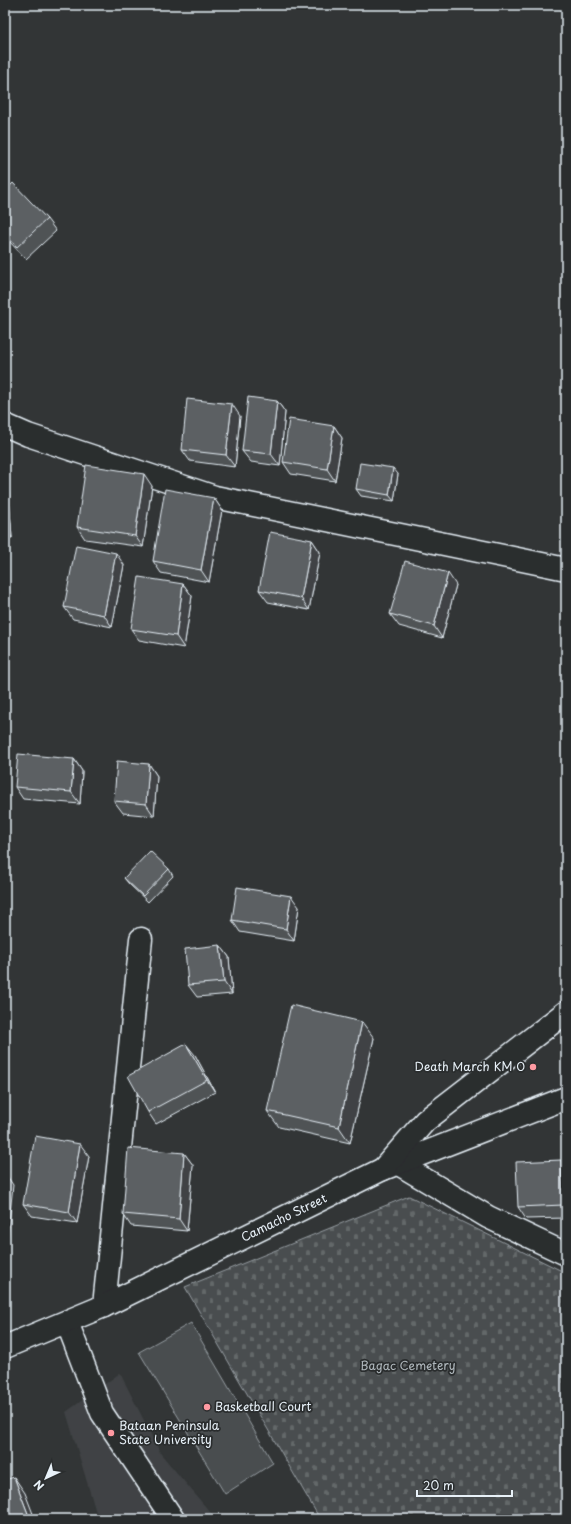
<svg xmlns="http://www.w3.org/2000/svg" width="571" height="1524" font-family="'Playpen Sans',sans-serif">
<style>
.built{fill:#3f4244}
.cemetery{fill:url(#cemetery-stones);stroke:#989fa4}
.garden{fill:#494d4f;stroke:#989fa4}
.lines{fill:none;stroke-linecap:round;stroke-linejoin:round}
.minor-casing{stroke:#e8f1f8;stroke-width:25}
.major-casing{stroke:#e8f1f8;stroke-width:25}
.minor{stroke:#2a2d2e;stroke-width:22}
.major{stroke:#2a2d2e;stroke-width:22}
.wall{fill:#4f5355;stroke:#e8f1f8}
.shaded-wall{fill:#404345;stroke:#e8f1f8}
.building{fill:#5c6063;stroke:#e8f1f8}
.poi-dot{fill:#ff9aa2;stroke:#2a2d2e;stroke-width:1.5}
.labels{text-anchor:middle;stroke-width:3.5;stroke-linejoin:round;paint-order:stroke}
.poi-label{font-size:12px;fill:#e8f1f8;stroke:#2a2d2e;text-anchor:start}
.street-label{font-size:12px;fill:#e8f1f8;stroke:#2a2d2e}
.park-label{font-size:12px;fill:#b0b8bd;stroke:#2a2d2e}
</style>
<defs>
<pattern id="cemetery-stones" width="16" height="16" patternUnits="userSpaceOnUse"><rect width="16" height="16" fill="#494d4f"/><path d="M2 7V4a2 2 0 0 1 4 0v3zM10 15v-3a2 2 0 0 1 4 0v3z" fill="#636769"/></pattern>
</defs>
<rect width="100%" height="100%" fill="#323536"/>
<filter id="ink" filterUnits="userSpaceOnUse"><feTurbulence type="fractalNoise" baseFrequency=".025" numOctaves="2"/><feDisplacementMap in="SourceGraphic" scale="8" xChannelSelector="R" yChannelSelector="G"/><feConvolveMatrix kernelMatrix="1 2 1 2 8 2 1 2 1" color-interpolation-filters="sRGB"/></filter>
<g filter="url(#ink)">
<polygon class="built" points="120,1373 161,1454 216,1519 98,1519 66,1412"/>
<polygon class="cemetery" points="409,1196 566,1273 566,1519 320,1519 185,1287"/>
<polygon class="garden" points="191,1323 273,1463 225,1494 139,1352"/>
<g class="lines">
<defs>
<g id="minor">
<polyline points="5,425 28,435 215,497 566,569"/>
<polyline points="397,1163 488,1217 566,1254"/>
<polyline points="383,1169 566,1098"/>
<polyline points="104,1306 141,939"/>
<polyline points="67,1322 102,1413 173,1519"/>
</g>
<polyline id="major" points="5,1347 104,1306 383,1169 425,1121 566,1012"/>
</defs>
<use href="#minor" class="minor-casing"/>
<use href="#major" class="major-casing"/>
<use href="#minor" class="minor"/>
<use href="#major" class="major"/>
</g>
<g class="wall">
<polygon points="5,191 47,219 56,231 26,259 5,237"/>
<polygon points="277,401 285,412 280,466 251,462 242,451"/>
<polygon points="240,416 235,467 190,461 182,450"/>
<polygon points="334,426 342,438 335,481 291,474 283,462"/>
<polygon points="5,457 6,458 12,538 5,538"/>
<polygon points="398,474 394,501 361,496 356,489"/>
<polygon points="152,486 143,547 85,539 77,527"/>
<polygon points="214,498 222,510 209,582 161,573 153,561"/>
<polygon points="312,540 320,552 309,610 268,602 259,590"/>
<polygon points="124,565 112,627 73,619 64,607"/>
<polygon points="183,584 192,596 184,648 139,640 131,629"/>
<polygon points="456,585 442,638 399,626 390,614"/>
<polygon points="74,759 82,771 80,804 23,799 15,787"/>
<polygon points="149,764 157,776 154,816 123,813 114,801"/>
<polygon points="169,869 173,876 148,902 129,884 124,878"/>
<polygon points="299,907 294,941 240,932 232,920"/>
<polygon points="220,945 229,957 232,994 197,997 188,985"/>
<polygon points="374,1038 350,1143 279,1127 267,1111"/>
<polygon points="195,1055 215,1092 156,1124 148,1112"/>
<polygon points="184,1153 193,1165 187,1231 131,1226 123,1214"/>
<polygon points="89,1156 77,1223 32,1216 23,1204"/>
<polygon points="566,1167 566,1218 526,1219 518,1207"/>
</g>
<g class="shaded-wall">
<polygon points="277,401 285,412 280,466 271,454"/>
<polygon points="232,404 240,416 235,467 226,455"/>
<polygon points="334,426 342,438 335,481 327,469"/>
<polygon points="5,457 6,458 12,538 5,528"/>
<polygon points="393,468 398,474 394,501 389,495"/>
<polygon points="144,474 152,486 143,547 135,536"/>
<polygon points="214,498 222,510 209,582 201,570"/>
<polygon points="312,540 320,552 309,610 301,598"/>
<polygon points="116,553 124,565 112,627 104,615"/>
<polygon points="448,573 456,585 442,638 434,626"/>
<polygon points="183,584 192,596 184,648 176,636"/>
<polygon points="74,759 82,771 80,804 71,792"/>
<polygon points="149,764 157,776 154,816 146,804"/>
<polygon points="291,896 299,907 294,941 286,929"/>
<polygon points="220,945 229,957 232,994 224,982"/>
<polygon points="362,1022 374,1038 350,1143 339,1127"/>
<polygon points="186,1044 195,1055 215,1092 207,1080"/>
<polygon points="80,1144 89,1156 77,1223 69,1212"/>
<polygon points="184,1153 193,1165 187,1231 179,1219"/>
<polygon points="561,1160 566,1167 566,1210 563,1205"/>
<polygon points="5,1173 13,1185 6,1252 5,1250"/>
<polygon points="14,1477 25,1493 35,1519 30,1519"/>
</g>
<g class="building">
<polygon points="13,183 47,219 17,247 5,234 5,191"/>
<polygon points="248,397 277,401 271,454 242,451"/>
<polygon points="187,399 232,404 226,455 182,450"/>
<polygon points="289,419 334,426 327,469 283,462"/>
<polygon points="360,463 393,468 389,495 356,489"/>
<polygon points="86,465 144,474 135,536 77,527"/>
<polygon points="165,489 214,498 201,570 153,561"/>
<polygon points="270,532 312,540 301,598 259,590"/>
<polygon points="76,545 116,553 104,615 64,607"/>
<polygon points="405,561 448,573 434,626 390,614"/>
<polygon points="139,577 183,584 176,636 131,629"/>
<polygon points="18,754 74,759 71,792 15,787"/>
<polygon points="117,761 149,764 146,804 114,801"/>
<polygon points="150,851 169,869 143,896 124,878"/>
<polygon points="237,887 291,896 286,929 232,920"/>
<polygon points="220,945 224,982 188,985 185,949"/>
<polygon points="291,1005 362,1022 339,1127 267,1111"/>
<polygon points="186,1044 207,1080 148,1112 128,1076"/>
<polygon points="35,1136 80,1144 69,1212 23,1204"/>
<polygon points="128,1148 184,1153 179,1219 123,1214"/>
<polygon points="561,1160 563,1205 518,1207 516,1162"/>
<polygon points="14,1477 30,1519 5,1519 5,1480"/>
</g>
</g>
<g class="poi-dot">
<circle cx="533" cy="1067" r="4"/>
<circle cx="207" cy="1407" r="4"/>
<circle cx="111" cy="1433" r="4"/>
</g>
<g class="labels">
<g class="poi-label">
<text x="525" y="1071" text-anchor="end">Death March KM 0</text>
<text x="215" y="1411">Basketball Court</text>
<text x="119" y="1430">Bataan Peninsula<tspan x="119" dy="14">State University</tspan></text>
</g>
<g class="street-label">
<text transform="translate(284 1218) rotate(-26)" y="4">Camacho Street</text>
</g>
<g class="park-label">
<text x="408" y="1370">Bagac Cemetery</text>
</g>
</g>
<rect width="571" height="1524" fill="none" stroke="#2a2d2e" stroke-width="20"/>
<rect x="10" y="10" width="551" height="1504" fill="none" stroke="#e8f1f8" stroke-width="1.5" filter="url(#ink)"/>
<g transform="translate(46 1478) rotate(224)" stroke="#2a2d2e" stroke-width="3" paint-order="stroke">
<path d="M0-3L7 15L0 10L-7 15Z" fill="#e8f1f8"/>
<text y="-6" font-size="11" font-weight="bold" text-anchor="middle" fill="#e8f1f8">N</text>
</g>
<path d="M417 1490v6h95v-6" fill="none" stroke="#e8f1f8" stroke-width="2"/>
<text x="423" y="1490" font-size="12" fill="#e8f1f8" stroke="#2a2d2e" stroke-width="3" paint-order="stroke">20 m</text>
</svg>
